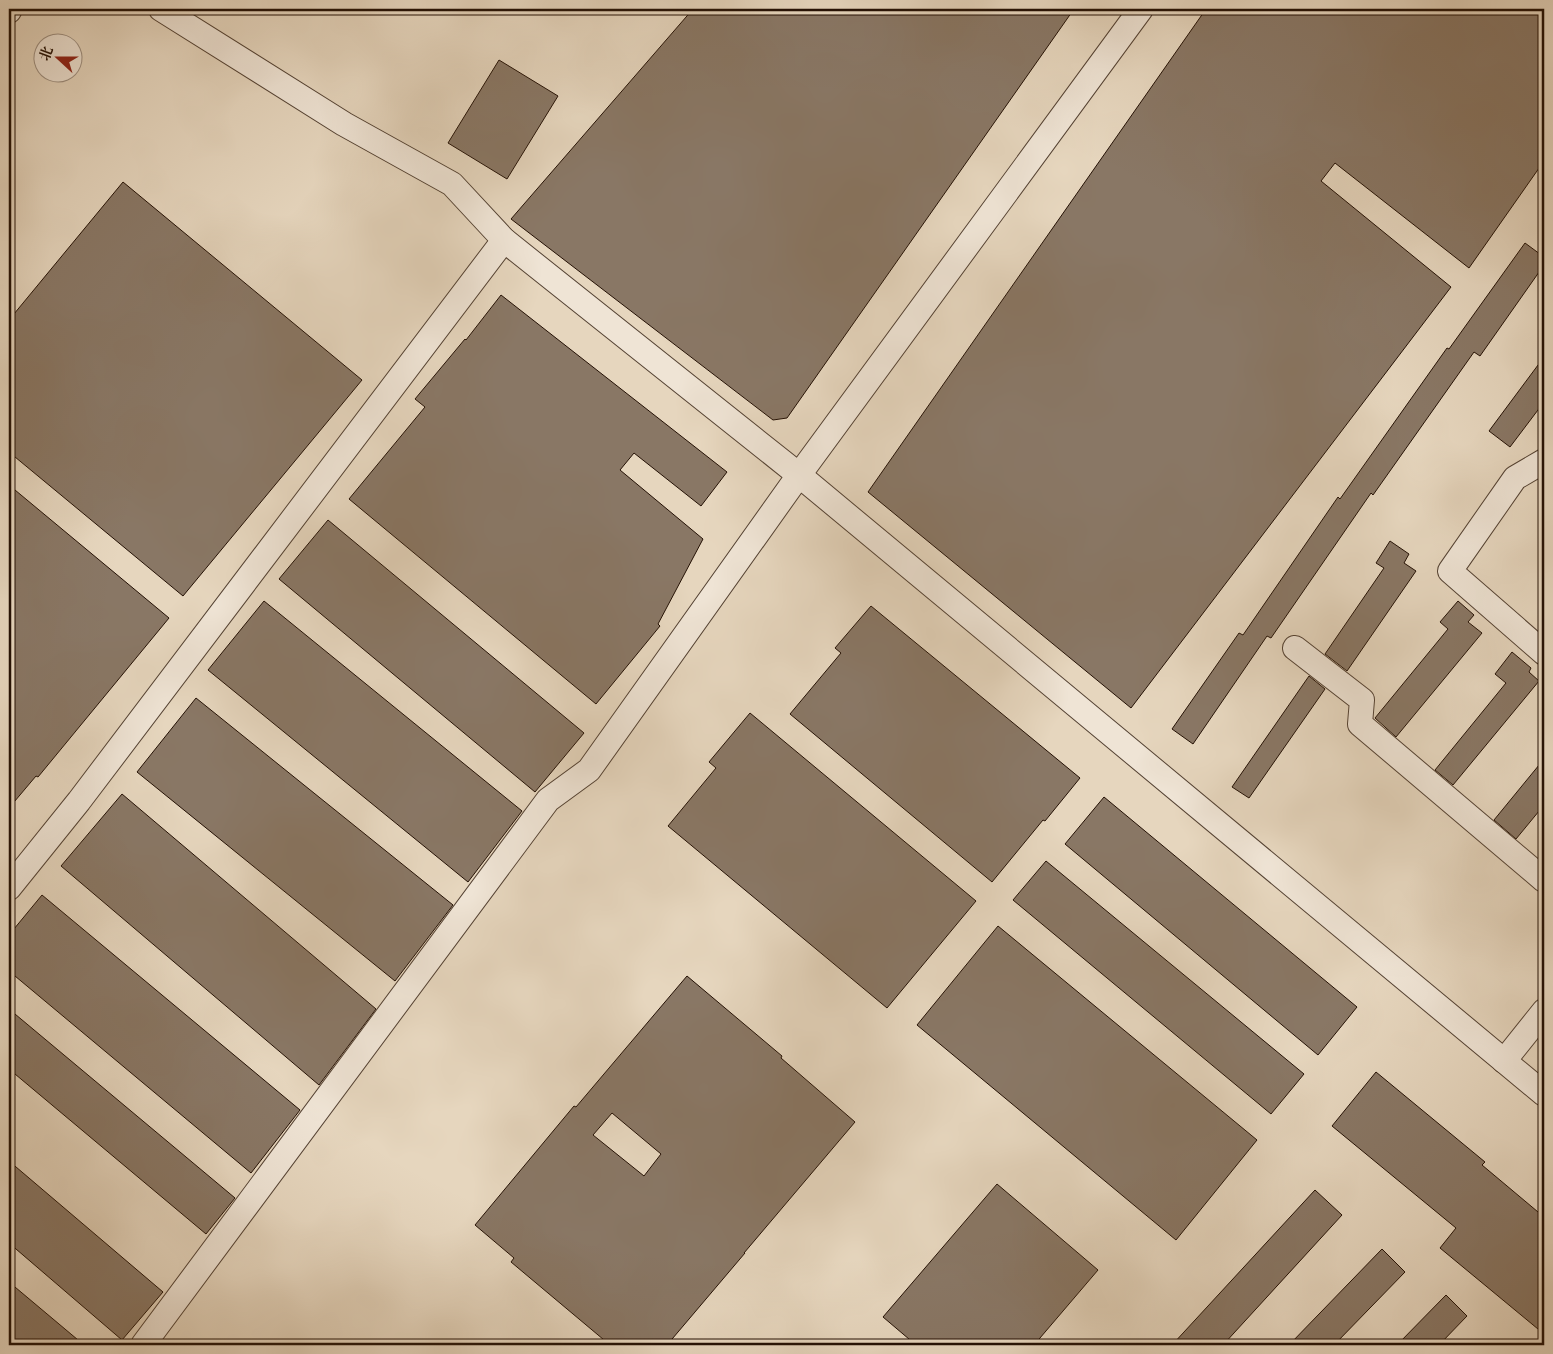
<svg xmlns="http://www.w3.org/2000/svg" width="1553" height="1354" font-family="'Old Standard TT','Noto Serif SC',serif">
<style>
.building{fill:#897765;stroke:#241105;fill-rule:evenodd}
.lines{fill:none;stroke-linecap:round;stroke-linejoin:round}
.minor-casing{stroke:#544233;stroke-width:26}
.minor{stroke:#efe4d5;stroke-width:24}
</style>
<rect width="100%" height="100%" fill="#e6d6be"/>
<filter id="stains"><feTurbulence type="fractalNoise" baseFrequency=".004" numOctaves="4"/><feColorMatrix values="0 0 0 0 .2 0 0 0 0 .09 0 0 0 0 .02 0 0 0 .5 -.17"/></filter>
<radialGradient id="worn" r=".72"><stop offset=".6" stop-color="#630" stop-opacity="0"/><stop offset="1" stop-color="#630" stop-opacity=".3"/></radialGradient>
<g class="building">
<polygon points="693,9 1074,9 787,418 773,420 511,219"/>
<polygon points="1206,9 1544,9 1544,161 1469,268 1335,163 1321,181 1451,287 1131,708 868,492"/>
<polygon points="499,60 558,96 507,179 448,143"/>
<polygon points="123,182 362,380 183,596 9,452 9,320"/>
<polygon points="1525,243 1544,257 1544,265 1480,356 1474,352 1373,495 1371,493 1271,638 1267,636 1193,744 1172,729 1239,633 1243,635 1338,497 1340,499 1447,348 1449,349"/>
<polygon points="501,295 727,472 701,506 634,453 620,470 703,539 658,624 660,626 596,704 349,499 425,407 415,399 465,339 466,340"/>
<polygon points="1544,357 1544,402 1510,447 1489,431"/>
<polygon points="9,485 169,618 38,777 36,776 9,808"/>
<polygon points="328,520 584,733 535,792 279,579"/>
<polygon points="1390,541 1409,554 1404,563 1416,571 1347,671 1325,654 1384,568 1376,563"/>
<polygon points="264,601 522,811 468,882 208,670"/>
<polygon points="1458,601 1474,615 1468,622 1482,633 1396,737 1375,718 1448,629 1440,622"/>
<polygon points="871,606 1080,778 1045,821 1043,820 992,882 790,714 841,653 835,648"/>
<polygon points="1512,652 1531,668 1529,672 1539,681 1453,785 1435,770 1506,683 1495,674"/>
<polygon points="1309,676 1325,689 1249,798 1232,787"/>
<polygon points="196,698 453,905 395,981 137,772"/>
<polygon points="750,713 976,901 887,1008 668,826 716,768 709,762"/>
<polygon points="1544,759 1544,805 1516,839 1494,820"/>
<polygon points="122,794 376,1009 319,1085 61,866"/>
<polygon points="1104,797 1357,1007 1318,1055 1065,844"/>
<polygon points="1046,861 1304,1074 1271,1114 1013,900"/>
<polygon points="42,895 300,1110 251,1173 9,971 9,935"/>
<polygon points="998,926 1257,1140 1176,1240 917,1025"/>
<path d="M687,976L782,1056L781,1058L855,1122L744,1253H745L667,1345H610L511,1262L514,1258L475,1225L574,1106L576,1107ZM612,1113L661,1154L644,1176L593,1135Z"/>
<polygon points="9,1009 235,1198 206,1234 9,1069"/>
<polygon points="1376,1072 1485,1162 1482,1165 1544,1217 1544,1334 1440,1248 1456,1228 1332,1126"/>
<polygon points="9,1161 163,1292 122,1340 9,1243"/>
<polygon points="997,1184 1098,1270 1034,1345 916,1345 883,1317"/>
<polygon points="1315,1190 1342,1215 1223,1345 1172,1345"/>
<polygon points="1382,1249 1405,1272 1334,1345 1289,1345"/>
<polygon points="9,1282 84,1345 9,1345"/>
<polygon points="1446,1295 1467,1316 1439,1345 1397,1345"/>
</g>
<g class="lines">
<defs>
<g id="minor">
<polyline points="161,9 344,124 452,184 504,240 799,475 1544,1094"/>
<polyline points="9,11 10,9"/>
<polyline points="1544,461 1515,478 1450,571 1544,653"/>
<polyline points="1295,648 1362,700 1360,724 1544,880"/>
<polyline points="9,888 79,801 504,240"/>
<polyline points="1504,1061 1544,1011"/>
<polyline points="143,1345 548,800 589,770 799,475 1141,9"/>
</g>
</defs>
<use href="#minor" class="minor-casing"/>
<use href="#minor" class="minor"/>
</g>
<rect width="1553" height="1354" fill="none" stroke="#e6d6be" stroke-width="30"/>
<rect x="10" y="10" width="1533" height="1334" fill="none" stroke="#241105" stroke-width="2.5"/>
<rect x="15" y="15" width="1523" height="1324" fill="none" stroke="#241105"/>
<g transform="translate(58 58) rotate(291)"><circle r="24" fill="#efe4d5" stroke="#9e9082"/>
<path d="M0-4L9 19L0 12L-9 19Z" fill="#8f2418"/>
<text y="-8" font-size="14" font-weight="bold" text-anchor="middle" fill="#241105">北</text>
</g>
<rect width="100%" height="100%" filter="url(#stains)"/>
<rect width="100%" height="100%" fill="url(#worn)"/>
</svg>
